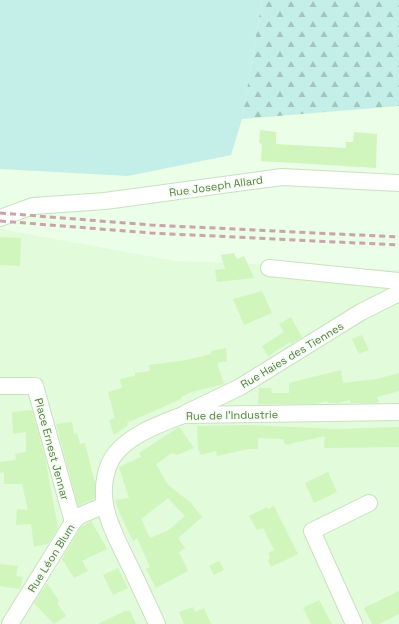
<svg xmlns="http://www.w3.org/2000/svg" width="399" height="624" font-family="'Space Grotesk',sans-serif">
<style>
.residential{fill:#e1fbdb}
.green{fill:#c4eee8}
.forest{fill:url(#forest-firs)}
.building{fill:#d0f6bd;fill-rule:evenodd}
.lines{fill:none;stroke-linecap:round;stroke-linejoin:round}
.minor-casing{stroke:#c8e2bf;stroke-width:18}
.minor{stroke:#fff;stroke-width:16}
.rail{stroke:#caa4ab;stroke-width:3;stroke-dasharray:6 4;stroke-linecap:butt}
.labels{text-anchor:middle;stroke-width:3;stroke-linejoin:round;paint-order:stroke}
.street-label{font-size:11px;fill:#5c7b49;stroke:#f2fff0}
</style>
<defs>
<pattern id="forest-firs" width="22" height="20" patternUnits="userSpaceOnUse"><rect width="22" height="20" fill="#c4eee8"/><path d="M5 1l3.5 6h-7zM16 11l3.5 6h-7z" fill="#a2c6be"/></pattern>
</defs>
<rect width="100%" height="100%" fill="#ebfee8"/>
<polygon class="residential" points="0,229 175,261 399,270 399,624 0,624"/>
<polygon class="green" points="0,0 262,0 242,119 231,155 128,176 0,169"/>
<polygon class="forest" points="262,0 399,0 399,106 242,119"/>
<g class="building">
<polygon points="260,130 276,132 276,144 346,148 346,142 353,142 354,132 377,134 376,168 261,161 262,144 259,143"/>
<polygon points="0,237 21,238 20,266 0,265"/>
<polygon points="234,253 237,259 244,256 254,278 217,282 215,270 225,269 221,255"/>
<polygon points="262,291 272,313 244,325 233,299"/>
<polygon points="291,317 302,337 291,344 290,342 268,356 262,346 284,332 279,324"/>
<polygon points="362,335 369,350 359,354 352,339"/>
<polygon points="226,348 227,361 217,363 224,384 192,392 181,397 181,399 127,423 128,425 114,435 109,420 115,418 108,392 122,388 120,379 135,376 135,373 150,371 149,365 186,360 211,354 211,351"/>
<polygon points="341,370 343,383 377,379 399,373 399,391 377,397 379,402 375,403 350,403 350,400 337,403 328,403 327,401 316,404 258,404 259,388 271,388 272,393 289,393 289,383"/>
<polygon points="32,410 45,457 58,528 48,544 34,547 31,524 16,525 17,509 28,510 22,484 4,484 4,472 0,473 0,462 16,460 15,454 26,452 26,432 13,434 12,412"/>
<polygon points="72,422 74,434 77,433 80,444 85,443 95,483 95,498 78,506 56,424"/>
<polygon points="248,425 337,429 399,427 399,447 324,448 325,436 285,445 283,439 258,438 258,449 248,449 217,456 216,451 201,455 198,449 197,426"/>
<path d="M179,427L194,448L177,455L172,453L156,464L168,485L191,503L202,517L178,538L185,548L179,552L188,571L156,588L146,569L150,567L137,538L133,541L120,514L115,500L129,498L119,467L141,457L139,453ZM168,498L185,516L169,530L150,538L141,519Z"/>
<polygon points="328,472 337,492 314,503 305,483"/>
<polygon points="274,506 298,554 271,567 268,561 270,557 268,553 274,550 263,528 257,530 249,516 267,507 268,509"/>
<polygon points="91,521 107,549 82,561 88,571 74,578 62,559 80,528"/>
<polygon points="219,561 224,570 214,575 209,566"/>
<polygon points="0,564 18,566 16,576 23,577 20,589 0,586"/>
<polygon points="118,568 128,588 113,595 103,575"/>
<polygon points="47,583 59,601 57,603 66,616 54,624 34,603"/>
<polygon points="399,591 399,614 379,624 372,624 364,608"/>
<polygon points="319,600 332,624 311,624 303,608"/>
<polygon points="193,607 195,612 204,608 211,624 184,624 179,612"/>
<polygon points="125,611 130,611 136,624 98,624"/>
</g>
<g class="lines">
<defs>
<g id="minor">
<polyline points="0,218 33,206 105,201 282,177 399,183"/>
<polyline points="269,268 399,281"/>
<polyline points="0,386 35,386 73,522"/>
<polyline points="186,413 240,387 361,312 399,293"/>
<polyline points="10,624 73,522 79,516 105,505"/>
<path d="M157,624C146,600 135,576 123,552C116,537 107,520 105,504C102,488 105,467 115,454C131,434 160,424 183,415L399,412"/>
<polyline points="354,624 312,531 369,503"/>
</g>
</defs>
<use href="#minor" class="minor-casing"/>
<use href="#minor" class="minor"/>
<g class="rail">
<polyline points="0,213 151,225 399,237"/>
<polyline points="0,221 151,233 399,245"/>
</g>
</g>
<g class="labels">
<g class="street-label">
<text transform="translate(216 186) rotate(-8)" y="4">Rue Joseph Allard</text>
<text transform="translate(292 355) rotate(-31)" y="4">Rue Haies des Tiennes</text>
<text transform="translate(232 415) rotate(-1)" y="4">Rue de l'Industrie</text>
<text transform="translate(52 449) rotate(75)" y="4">Place Ernest Jennar</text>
<text transform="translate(51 558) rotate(-58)" y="4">Rue Léon Blum</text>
</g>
</g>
</svg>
